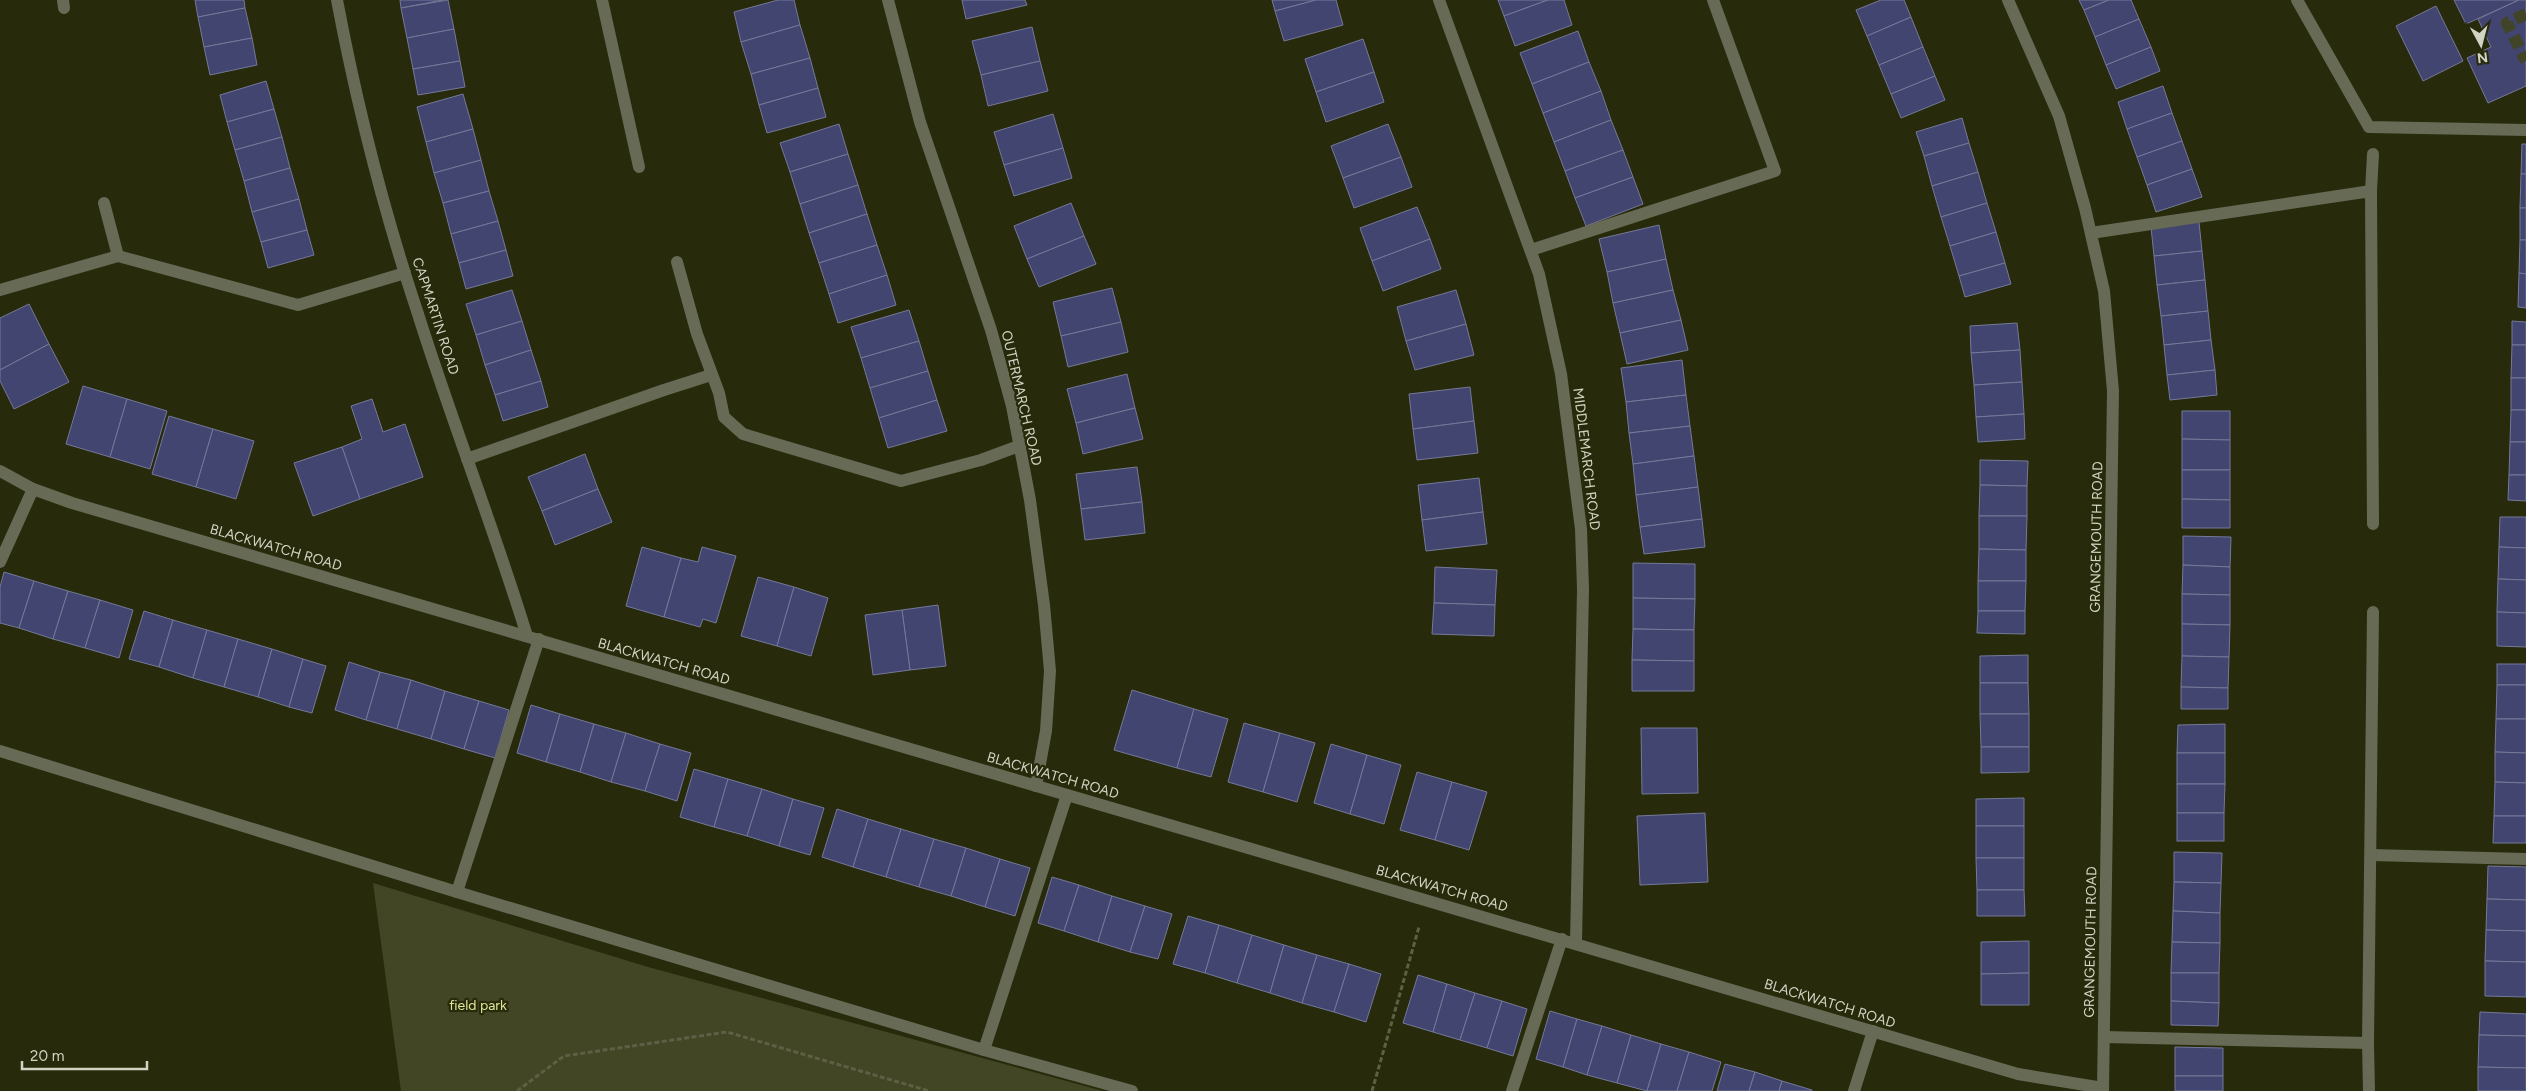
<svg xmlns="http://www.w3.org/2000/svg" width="2526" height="1091" font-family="Figtree,sans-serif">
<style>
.green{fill:#434624}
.building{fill:#41456f;stroke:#757999}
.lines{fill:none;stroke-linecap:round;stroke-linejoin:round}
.minor-tunnel{stroke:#414427;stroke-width:12;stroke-dasharray:12 6;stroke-linecap:butt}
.path{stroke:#5e6046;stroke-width:3;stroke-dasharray:5 2.5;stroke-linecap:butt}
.minor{stroke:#676a55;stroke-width:12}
.labels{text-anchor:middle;stroke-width:4.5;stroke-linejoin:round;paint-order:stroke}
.street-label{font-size:14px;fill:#d1d4c2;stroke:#282a0c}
.park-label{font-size:14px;fill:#dfe697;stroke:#282a0c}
</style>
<rect width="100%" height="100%" fill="#282a0c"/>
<polygon class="green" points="373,883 648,967 1103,1091 401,1091"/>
<g class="building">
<polygon points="195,0 244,0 245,8 198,17"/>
<polygon points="400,0 443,0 401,8"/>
<polygon points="448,0 454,29 407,38 401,8"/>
<polygon points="778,0 794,0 800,25 741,42 734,12"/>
<polygon points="962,0 1025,0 1027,5 966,19"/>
<polygon points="1272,0 1316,0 1275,11"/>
<polygon points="1316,0 1336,0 1343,25 1284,41 1275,11"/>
<polygon points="1498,0 1548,0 1504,16"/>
<polygon points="1548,0 1564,0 1572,25 1515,46 1504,16"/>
<polygon points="1881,0 1904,0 1911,17 1867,36 1856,10"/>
<polygon points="2079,0 2109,0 2084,10"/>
<polygon points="2109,0 2131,0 2139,19 2095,37 2084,10"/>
<polygon points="2454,0 2519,0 2466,24"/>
<polygon points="2519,0 2526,0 2526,86 2488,103 2467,58 2491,47 2478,19"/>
<polygon points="2436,6 2463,61 2423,81 2396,26"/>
<polygon points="245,8 252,38 204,47 198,17"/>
<polygon points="1911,17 1923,47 1879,65 1867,36"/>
<polygon points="2139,19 2151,47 2106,65 2095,37"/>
<polygon points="800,25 810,58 751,74 741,42"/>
<polygon points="1032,27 1040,61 981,75 972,41"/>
<polygon points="454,29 460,61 413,69 407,38"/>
<polygon points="1578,31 1589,62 1532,84 1520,53"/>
<polygon points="252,38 257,65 210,75 204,47"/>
<polygon points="1363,39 1374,72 1316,92 1305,59"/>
<polygon points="1923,47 1935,76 1891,94 1879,65"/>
<polygon points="2151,47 2160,71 2116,89 2106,65"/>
<polygon points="810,58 818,88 759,105 751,74"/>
<polygon points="460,61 465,87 418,95 413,69"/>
<polygon points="1040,61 1048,91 988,106 981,75"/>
<polygon points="1589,62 1601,91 1543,113 1532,84"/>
<polygon points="1374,72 1384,102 1326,122 1316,92"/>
<polygon points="1935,76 1945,100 1901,118 1891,94"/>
<polygon points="266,81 274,109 227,122 220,95"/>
<polygon points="2163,86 2172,113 2127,129 2118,102"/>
<polygon points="818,88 826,117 767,133 759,105"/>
<polygon points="1601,91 1611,120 1554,142 1543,113"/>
<polygon points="463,94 473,129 426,142 417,107"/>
<polygon points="274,109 282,137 235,150 227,122"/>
<polygon points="2172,113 2182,141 2137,157 2127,129"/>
<polygon points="1053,114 1063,148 1004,165 994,132"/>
<polygon points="1962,118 1969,143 1924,156 1916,132"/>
<polygon points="1611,120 1623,150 1565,171 1554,142"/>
<polygon points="839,124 848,154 790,172 780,143"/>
<polygon points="1388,124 1401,157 1343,178 1331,146"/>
<polygon points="473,129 481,160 434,173 426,142"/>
<polygon points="282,137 290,168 244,181 235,150"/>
<polygon points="2182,141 2192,169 2147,185 2137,157"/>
<polygon points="1969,143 1978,172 1932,186 1924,156"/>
<polygon points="2522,144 2526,144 2526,174 2521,174"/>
<polygon points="1063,148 1072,178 1014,196 1004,165"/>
<polygon points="1623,150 1633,177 1575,198 1565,171"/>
<polygon points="848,154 858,185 800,204 790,172"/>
<polygon points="1401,157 1412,187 1354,208 1343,178"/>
<polygon points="481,160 489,191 443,203 434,173"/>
<polygon points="290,168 299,199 252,212 244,181"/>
<polygon points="2192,169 2202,197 2156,212 2147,185"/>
<polygon points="1978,172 1987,203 1941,217 1932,186"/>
<polygon points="2521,174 2526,174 2526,208 2520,208"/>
<polygon points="1633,177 1643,204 1586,226 1575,198"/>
<polygon points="858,185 867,214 809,233 800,204"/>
<polygon points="489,191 498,221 451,234 443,203"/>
<polygon points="299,199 307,230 261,242 252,212"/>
<polygon points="1071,203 1084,236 1027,259 1014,226"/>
<polygon points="1987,203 1996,232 1950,246 1941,217"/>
<polygon points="1417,207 1430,239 1372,261 1360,228"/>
<rect x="2520" y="208" width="6" height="32"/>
<polygon points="867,214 877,245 819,263 809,233"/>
<polygon points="498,221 506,250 459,263 451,234"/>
<polygon points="2199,222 2202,251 2154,256 2151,227"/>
<polygon points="1659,225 1666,259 1607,272 1599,239"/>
<polygon points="307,230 314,255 268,268 261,242"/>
<polygon points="1996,232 2005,263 1959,276 1950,246"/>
<polygon points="1084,236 1096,264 1039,287 1027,259"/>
<polygon points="1430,239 1441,269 1383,291 1372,261"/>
<polygon points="2520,240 2526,240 2526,274 2519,273"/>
<polygon points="877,245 887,275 829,294 819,263"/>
<polygon points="506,250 513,276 466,289 459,263"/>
<polygon points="2202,251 2205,280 2157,285 2154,256"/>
<polygon points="1666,259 1673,290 1613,303 1607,272"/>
<polygon points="2005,263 2011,284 1965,297 1959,276"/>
<polygon points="2519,273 2526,274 2526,308 2518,307"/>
<polygon points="887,275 896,305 838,323 829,294"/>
<polygon points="2205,280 2208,311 2161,316 2157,285"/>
<polygon points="1112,288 1121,322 1061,336 1053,302"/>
<polygon points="512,290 522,321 476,335 466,304"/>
<polygon points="1456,290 1466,324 1406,341 1397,307"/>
<polygon points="1673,290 1681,320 1620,333 1613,303"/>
<polygon points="29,304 49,344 0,370 0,318"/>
<polygon points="909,310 919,341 861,358 851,327"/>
<polygon points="2208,311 2211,340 2164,345 2161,316"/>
<polygon points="1681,320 1688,350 1627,364 1620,333"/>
<polygon points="522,321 531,350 485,365 476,335"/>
<polygon points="2512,321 2526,322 2526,345 2512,345"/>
<polygon points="1121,322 1128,352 1068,367 1061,336"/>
<polygon points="2017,323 2020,350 1971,353 1970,326"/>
<polygon points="1466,324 1474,355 1415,370 1406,341"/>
<polygon points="2211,340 2215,370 2167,375 2164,345"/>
<polygon points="919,341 928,371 870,388 861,358"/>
<polygon points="49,344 69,382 14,409 0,381 0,370"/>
<polygon points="2512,345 2526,345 2526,378 2511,378"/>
<polygon points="531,350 541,381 495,395 485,365"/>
<polygon points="2020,350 2022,382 1974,385 1971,353"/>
<polygon points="1682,360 1686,395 1626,402 1621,368"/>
<polygon points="2215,370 2217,395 2170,400 2167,375"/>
<polygon points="928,371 937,400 879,418 870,388"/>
<polygon points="1127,374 1135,408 1076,423 1067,389"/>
<rect x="2511" y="378" width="15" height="32"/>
<polygon points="541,381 548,407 503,421 495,395"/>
<polygon points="2022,382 2024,414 1976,417 1974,385"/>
<polygon points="83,386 127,399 110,457 66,444"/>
<polygon points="1470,387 1474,421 1413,429 1409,394"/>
<polygon points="1686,395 1690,426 1629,433 1626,402"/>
<polygon points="127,399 167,411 150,469 110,457"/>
<polygon points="372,399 383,432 405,424 423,477 360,499 342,447 362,439 351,406"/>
<polygon points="937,400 947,431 888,448 879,418"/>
<polygon points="1135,408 1143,439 1083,454 1076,423"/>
<polygon points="2511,410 2526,410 2526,442 2510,442"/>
<polygon points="2182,411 2230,411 2230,440 2182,439"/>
<polygon points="2024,414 2025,439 1978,442 1976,417"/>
<polygon points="169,416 213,429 196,487 152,474"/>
<polygon points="1474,421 1478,453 1417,460 1413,429"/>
<polygon points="1690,426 1694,456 1633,464 1629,433"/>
<polygon points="213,429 254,441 236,499 196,487"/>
<polygon points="2182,439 2230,440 2230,470 2182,470"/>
<polygon points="2510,442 2526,442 2526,475 2509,475"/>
<polygon points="342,447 360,499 313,516 294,463"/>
<polygon points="585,454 598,489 542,511 528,477"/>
<polygon points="1694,456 1698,487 1636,495 1633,464"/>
<polygon points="1980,460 2028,461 2027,486 1980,485"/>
<polygon points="1137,467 1142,502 1081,509 1076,474"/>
<polygon points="2182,470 2230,470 2230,500 2182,499"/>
<polygon points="2509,475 2526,475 2526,501 2508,500"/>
<polygon points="1479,478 1483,512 1422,520 1418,485"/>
<polygon points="1980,485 2027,486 2027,516 1979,516"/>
<polygon points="1698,487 1702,519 1640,527 1636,495"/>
<polygon points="598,489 612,522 555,545 542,511"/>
<polygon points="2182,499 2230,500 2230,528 2182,528"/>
<polygon points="1142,502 1145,533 1085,540 1081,509"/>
<polygon points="1483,512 1487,544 1426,551 1422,520"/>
<polygon points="1979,516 2027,516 2026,550 1979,549"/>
<polygon points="2500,517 2526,517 2526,548 2499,547"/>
<polygon points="1702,519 1705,547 1644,554 1640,527"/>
<polygon points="2183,536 2231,537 2230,567 2183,565"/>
<polygon points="642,547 681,558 664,617 626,606"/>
<polygon points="702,547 736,556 716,623 703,619 700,627 664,617 681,558 698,562"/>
<polygon points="2499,547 2526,548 2526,580 2498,579"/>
<polygon points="1979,549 2026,550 2026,581 1978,581"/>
<polygon points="1633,563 1695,564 1695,599 1633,598"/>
<polygon points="2183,565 2230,567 2230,595 2182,594"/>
<polygon points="1435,567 1497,570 1495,605 1434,603"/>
<polygon points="4,572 34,581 19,628 0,623 0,587"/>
<polygon points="758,577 794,587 777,646 741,636"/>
<polygon points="2498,579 2526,580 2526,613 2497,612"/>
<polygon points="34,581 68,591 53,639 19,628"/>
<polygon points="1978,581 2026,581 2025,611 1978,611"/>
<polygon points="794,587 828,598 811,656 777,646"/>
<polygon points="68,591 100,600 85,648 53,639"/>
<polygon points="2182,594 2230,595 2230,625 2182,624"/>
<polygon points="1633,598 1695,599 1694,630 1633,629"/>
<polygon points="100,600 133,610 119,658 85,648"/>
<polygon points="1434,603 1495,605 1494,636 1432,634"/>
<polygon points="938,605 946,666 910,670 902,610"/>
<polygon points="902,610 910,670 873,675 865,615"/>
<polygon points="144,611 173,620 159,667 129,659"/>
<polygon points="1978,611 2025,611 2025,634 1977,633"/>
<polygon points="2497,612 2526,613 2526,647 2497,646"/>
<polygon points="173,620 207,630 193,678 159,667"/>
<polygon points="2182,624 2230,625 2229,657 2182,656"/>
<polygon points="1633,629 1694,630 1694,661 1632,660"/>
<polygon points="207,630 238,639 224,687 193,678"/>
<polygon points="238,639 272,649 258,697 224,687"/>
<polygon points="272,649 303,659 289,707 258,697"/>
<polygon points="2028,655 2028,683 1980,683 1980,656"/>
<polygon points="2182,656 2229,657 2228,688 2181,687"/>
<polygon points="303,659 326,666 312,713 289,707"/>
<polygon points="1632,660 1694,661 1694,691 1632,691"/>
<polygon points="349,662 380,672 366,720 335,710"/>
<rect x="2497" y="664" width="29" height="21"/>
<polygon points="380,672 411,680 397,729 366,720"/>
<polygon points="411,680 445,691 431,739 397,729"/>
<polygon points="1980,683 2028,683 2029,714 1980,714"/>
<polygon points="2497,685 2526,685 2526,719 2496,719"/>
<polygon points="2181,687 2228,688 2228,709 2181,709"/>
<polygon points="1132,690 1194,709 1177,768 1114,750"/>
<polygon points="445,691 479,701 464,749 431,739"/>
<polygon points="479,701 509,710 495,758 464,749"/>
<polygon points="531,705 560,714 546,762 517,753"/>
<polygon points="1194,709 1228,719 1211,777 1177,768"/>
<polygon points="560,714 594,724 580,772 546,762"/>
<polygon points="1980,714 2029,714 2029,747 1981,747"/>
<polygon points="2496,719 2526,719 2526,753 2495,752"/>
<polygon points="1244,723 1280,733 1263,792 1228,782"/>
<polygon points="594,724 626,733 611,782 580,772"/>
<polygon points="2225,724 2225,753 2177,753 2178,725"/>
<polygon points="1641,728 1697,728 1698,793 1642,794"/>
<polygon points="626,733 660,744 645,791 611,782"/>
<polygon points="1280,733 1315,743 1297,802 1263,792"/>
<polygon points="660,744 691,753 677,801 645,791"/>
<polygon points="1331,744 1367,755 1350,814 1314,803"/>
<polygon points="1981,747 2029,747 2029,772 1981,773"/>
<polygon points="2495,752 2526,753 2526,783 2495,782"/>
<rect x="2177" y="753" width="48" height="31"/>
<polygon points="1367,755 1401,765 1384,824 1350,814"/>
<polygon points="694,769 728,779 714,827 680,817"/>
<polygon points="1417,772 1452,782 1435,840 1400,830"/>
<polygon points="728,779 762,789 747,836 714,827"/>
<polygon points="1452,782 1487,792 1469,850 1435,840"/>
<polygon points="2495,782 2526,783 2526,816 2494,816"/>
<polygon points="2177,784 2225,784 2224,813 2177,813"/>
<polygon points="762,789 793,799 779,846 747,836"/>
<polygon points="2024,798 2024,826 1976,826 1976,799"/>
<polygon points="793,799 824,808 810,855 779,846"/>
<polygon points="837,809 868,819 853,867 822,857"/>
<polygon points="1705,813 1708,882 1640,885 1637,816"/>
<rect x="2177" y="813" width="47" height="28"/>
<polygon points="2494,816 2526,816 2526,843 2493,843"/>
<polygon points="868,819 901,829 886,877 853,867"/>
<rect x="1976" y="826" width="48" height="32"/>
<polygon points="901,829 934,839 919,887 886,877"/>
<polygon points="934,839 966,848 951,896 919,887"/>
<polygon points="966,848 1000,859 985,907 951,896"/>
<polygon points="2174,852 2222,853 2221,883 2174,882"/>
<polygon points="1976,858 2024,858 2024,890 1977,890"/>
<polygon points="1000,859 1030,868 1015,916 985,907"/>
<polygon points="2488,866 2526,867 2526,900 2487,899"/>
<polygon points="1052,877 1079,885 1064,931 1038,923"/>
<polygon points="2174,882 2221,883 2220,913 2173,911"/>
<polygon points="1079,885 1112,896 1098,942 1064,931"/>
<polygon points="1977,890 2024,890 2025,916 1977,916"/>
<polygon points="1112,896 1145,906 1130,952 1098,942"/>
<polygon points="2487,899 2526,900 2526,931 2486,930"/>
<polygon points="1145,906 1172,914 1158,959 1130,952"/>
<polygon points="2173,911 2220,913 2220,943 2172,942"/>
<polygon points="1188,916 1219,925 1205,973 1173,964"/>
<polygon points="1219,925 1252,935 1237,983 1205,973"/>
<polygon points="2486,930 2526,931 2526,962 2485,961"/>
<polygon points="1252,935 1284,945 1270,993 1237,983"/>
<polygon points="2029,941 2029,973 1981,974 1981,942"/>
<polygon points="2172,942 2220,943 2219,973 2171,973"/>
<polygon points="1284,945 1317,955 1302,1003 1270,993"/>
<polygon points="1317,955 1349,964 1334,1012 1302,1003"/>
<polygon points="2485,961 2526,962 2526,997 2485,996"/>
<polygon points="1349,964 1381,974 1366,1022 1334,1012"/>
<polygon points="2029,973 2029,1005 1981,1005 1981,974"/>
<polygon points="2171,973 2219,973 2219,1003 2171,1001"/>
<polygon points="1418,975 1447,984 1433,1032 1403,1023"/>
<polygon points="1447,984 1475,993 1460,1040 1433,1032"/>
<polygon points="1475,993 1502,1001 1487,1048 1460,1040"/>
<polygon points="1502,1001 1527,1009 1513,1056 1487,1048"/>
<polygon points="2171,1001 2219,1003 2218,1026 2171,1025"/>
<polygon points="1550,1011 1577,1019 1563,1067 1536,1059"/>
<polygon points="2480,1012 2526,1014 2526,1036 2479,1035"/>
<polygon points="1577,1019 1602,1026 1587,1075 1563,1067"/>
<polygon points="1602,1026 1631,1035 1617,1083 1587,1075"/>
<polygon points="1631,1035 1661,1044 1647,1091 1617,1083"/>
<polygon points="2479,1035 2526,1036 2526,1068 2478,1067"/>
<polygon points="1661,1044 1689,1052 1677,1091 1647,1091"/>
<polygon points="2175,1047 2223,1048 2223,1076 2175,1076"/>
<polygon points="1689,1052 1721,1062 1712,1091 1677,1091"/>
<polygon points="1725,1064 1755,1072 1749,1091 1717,1091"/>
<polygon points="2478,1067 2526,1068 2526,1091 2478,1091"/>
<polygon points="1755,1072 1782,1081 1779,1091 1749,1091"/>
<rect x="2175" y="1076" width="48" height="15"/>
<polygon points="1782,1081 1812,1090 1812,1091 1779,1091"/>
</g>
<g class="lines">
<polyline class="minor-tunnel" points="2526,14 2507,23 2526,61"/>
<g class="path">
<polyline points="517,1091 564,1056 727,1032 929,1091"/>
<polyline points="1372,1091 1419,927"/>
</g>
<g class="minor">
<polyline points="63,0 64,8"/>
<path d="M337,0C357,106 384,212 418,314C452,422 494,528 527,636"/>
<polyline points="602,0 639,167"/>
<polyline points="888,0 920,122 991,330 1012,406 1030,500 1044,605 1050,671 1046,731 1036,786"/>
<polyline points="1439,0 1539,274 1561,374 1581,529 1583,589 1576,943"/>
<polyline points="2008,0 2059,116 2085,208 2104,291 2113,391 2103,1091"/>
<polyline points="2297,0 2369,127 2526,130"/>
<polyline points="2371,191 2373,154"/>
<polyline points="2091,233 2371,191 2373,524"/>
<polyline points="1531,250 1775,171 1713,0"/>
<polyline points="118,256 298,305 405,273"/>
<polyline points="677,262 697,334 719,393 724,417 743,434 901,481 981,460 1019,446"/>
<polyline points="0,290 118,256 104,203"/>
<polyline points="467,459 664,390 711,375"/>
<polyline points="0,471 33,489 72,503 2018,1074 2103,1088"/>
<polyline points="0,562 33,489"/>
<polyline points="0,751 457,892 539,639"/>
<polyline points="2371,855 2526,859"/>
<polyline points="457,892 984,1050 1067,795"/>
<polyline points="2104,1037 2368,1043 2373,612"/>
<polyline points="2368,1043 2369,1091"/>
<polyline points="984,1050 1132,1091"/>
<polyline points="1512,1091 1562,939"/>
<polyline points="1854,1091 1873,1031"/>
</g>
</g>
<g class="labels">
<g class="street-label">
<text transform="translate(436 316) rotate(72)" y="5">CAPMARTIN ROAD</text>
<text transform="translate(1022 398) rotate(77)" y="5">OUTERMARCH ROAD</text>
<text transform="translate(1587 459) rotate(83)" y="5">MIDDLEMARCH ROAD</text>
<text transform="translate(2096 537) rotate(-89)" y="5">GRANGEMOUTH ROAD</text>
<text transform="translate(276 547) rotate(16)" y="5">BLACKWATCH ROAD</text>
<text transform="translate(664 661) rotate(16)" y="5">BLACKWATCH ROAD</text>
<text transform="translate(1053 775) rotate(16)" y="5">BLACKWATCH ROAD</text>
<text transform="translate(1442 888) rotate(16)" y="5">BLACKWATCH ROAD</text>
<text transform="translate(2090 942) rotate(-89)" y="5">GRANGEMOUTH ROAD</text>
<text transform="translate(1830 1003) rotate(17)" y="5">BLACKWATCH ROAD</text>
</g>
<g class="park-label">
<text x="478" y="1010">field park</text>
</g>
</g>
<g transform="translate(2481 45) rotate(173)" stroke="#282a0c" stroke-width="4" paint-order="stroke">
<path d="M0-4L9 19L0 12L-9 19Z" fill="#d1d4c2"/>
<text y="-8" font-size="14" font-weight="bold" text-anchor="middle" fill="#d1d4c2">N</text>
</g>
<path d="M22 1061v8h125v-8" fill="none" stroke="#d1d4c2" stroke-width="2.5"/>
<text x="30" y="1061" font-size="15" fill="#d1d4c2" stroke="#282a0c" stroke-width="4" paint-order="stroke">20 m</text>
</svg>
